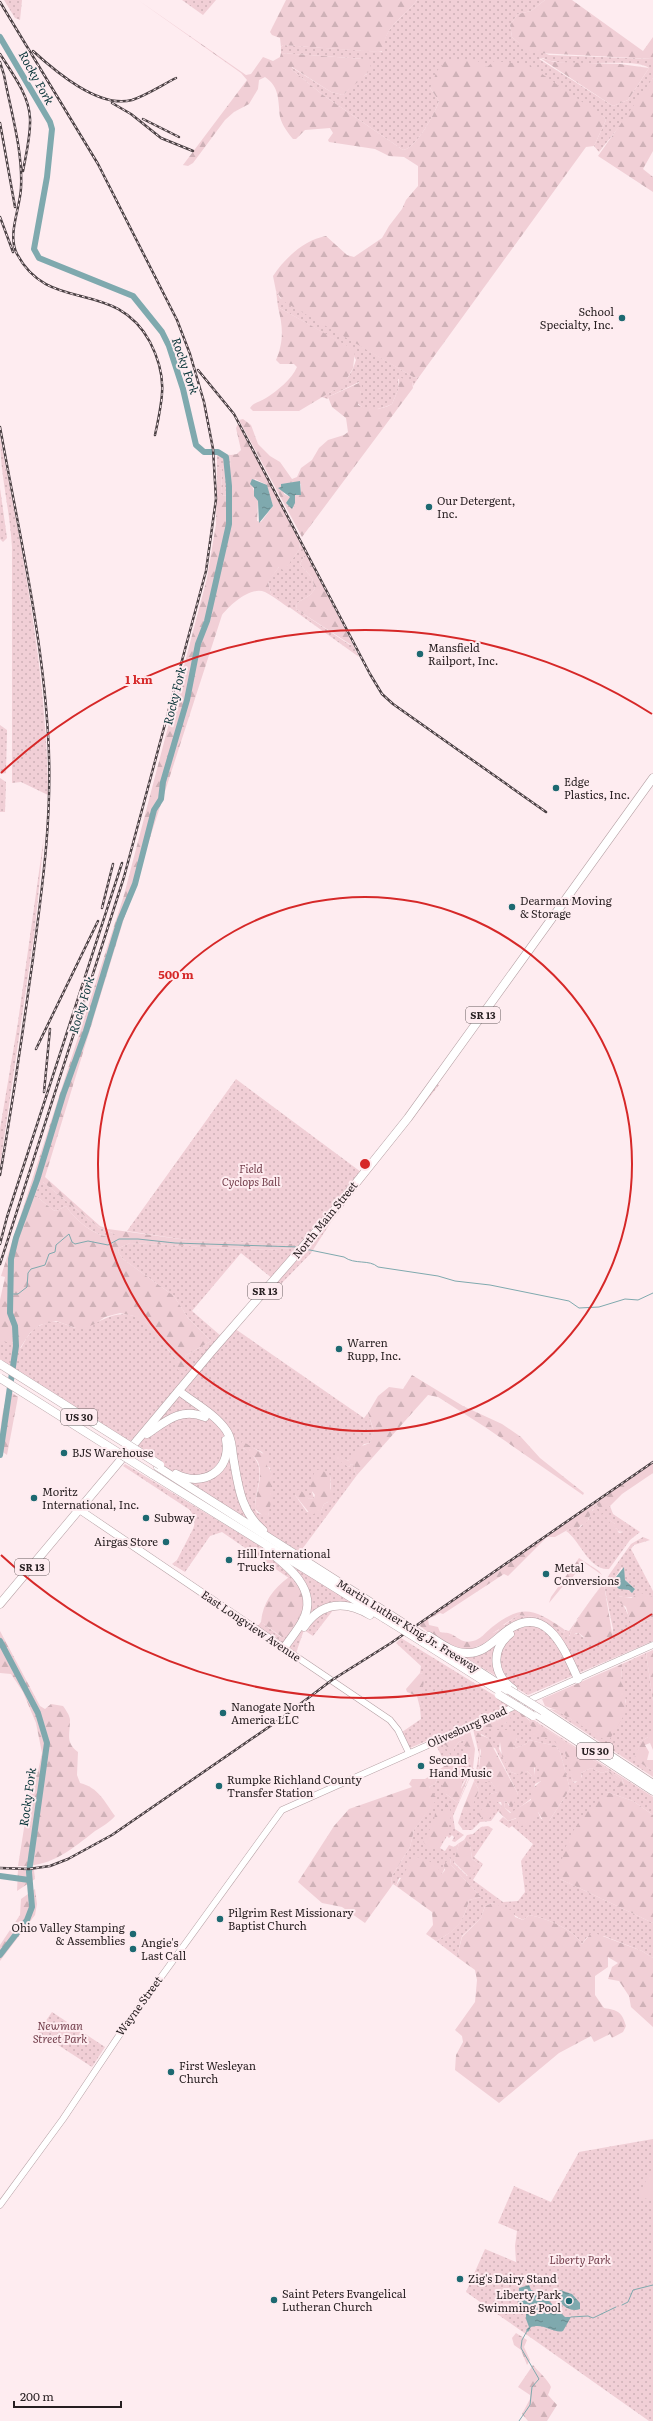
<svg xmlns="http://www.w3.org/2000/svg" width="653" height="2421" font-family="Literata,serif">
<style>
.green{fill:url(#green-dots);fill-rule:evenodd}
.forest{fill:url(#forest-firs);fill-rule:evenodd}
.pitch{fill:#f1cfd6}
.water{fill:url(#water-ripples)}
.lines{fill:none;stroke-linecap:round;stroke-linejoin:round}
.stream{stroke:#7fa9ae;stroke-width:1}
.river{stroke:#7fa9ae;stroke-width:6}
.secondary-casing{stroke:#b5a0a4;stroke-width:7}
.primary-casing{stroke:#b5a0a4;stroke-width:8}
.highway-casing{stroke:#b5a0a4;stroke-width:9}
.secondary{stroke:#fff;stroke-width:6}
.primary{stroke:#fff;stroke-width:7}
.highway{stroke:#fff;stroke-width:8}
.rail-casing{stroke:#4b4144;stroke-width:2.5}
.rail{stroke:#feecf0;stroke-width:1;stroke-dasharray:3;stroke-linecap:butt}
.highway-bridge-casing{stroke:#b5a0a4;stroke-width:9;stroke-linecap:butt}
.highway-bridge{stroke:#fff;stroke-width:8}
.ring{fill:none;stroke:#d62828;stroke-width:2}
.poi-dot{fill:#1d6971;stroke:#feecf0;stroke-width:1.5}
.labels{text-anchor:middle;stroke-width:4;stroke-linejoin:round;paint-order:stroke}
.shield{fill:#feecf0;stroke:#675c5e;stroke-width:1}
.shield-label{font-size:10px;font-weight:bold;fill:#261e20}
.poi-label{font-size:11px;fill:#261e20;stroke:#feecf0;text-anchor:start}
.park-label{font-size:11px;font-style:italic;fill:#743f4c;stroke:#feecf0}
.street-label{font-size:11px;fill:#261e20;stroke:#feecf0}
.water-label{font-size:12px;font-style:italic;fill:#073337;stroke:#feecf0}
.centre{fill:#d62828;stroke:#feecf0;stroke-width:2}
.ring-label{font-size:12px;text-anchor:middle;font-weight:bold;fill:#d62828;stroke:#feecf0;stroke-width:4;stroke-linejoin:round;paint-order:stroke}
</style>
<defs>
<pattern id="green-dots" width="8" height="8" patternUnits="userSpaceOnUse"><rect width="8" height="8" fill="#f1cfd6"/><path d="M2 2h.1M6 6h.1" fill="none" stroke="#ceb1b7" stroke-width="1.8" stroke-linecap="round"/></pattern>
<pattern id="forest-firs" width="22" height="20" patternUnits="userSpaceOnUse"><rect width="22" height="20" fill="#f1cfd6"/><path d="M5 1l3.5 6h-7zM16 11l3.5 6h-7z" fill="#ceb1b7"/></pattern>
<pattern id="water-ripples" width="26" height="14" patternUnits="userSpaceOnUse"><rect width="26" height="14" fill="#7fa9ae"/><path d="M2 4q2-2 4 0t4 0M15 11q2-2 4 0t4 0" fill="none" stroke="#68898d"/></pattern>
</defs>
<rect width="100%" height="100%" fill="#feecf0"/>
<g class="green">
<polygon points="4,0 22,0 20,20 15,18"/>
<polygon points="182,0 216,0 203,15"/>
<path d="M417,0H545L531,11L518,14L510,25L512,37L519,43L549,55L653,59V78L634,108L599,152L594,146L606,120L604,117L480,64L430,88L439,101C436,112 415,150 403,150L323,95L291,69V67L331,92L343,95L359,79L367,74L364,59L281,53V47L283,45L382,52C385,24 403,19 417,0ZM543,58C565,70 634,56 649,68L628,100L613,106L539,59Z"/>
<path d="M276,291L280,298L415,378L419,377L413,386L412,382L398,379V390L392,404C381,409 365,414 357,402L361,391L359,382L328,397V399L322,397C341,386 349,382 356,360L350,348L278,307Z"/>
<path d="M0,437C23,555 47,674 48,795L21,782L12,783V547C10,510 0,474 0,437Z"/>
<polygon points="217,454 231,455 229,480 227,483 226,495 224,496 221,494 222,469 217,467"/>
<polygon points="0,488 7,538 3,542 0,539"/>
<polygon points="300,540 306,553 300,564 312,578 315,589 310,595 297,603 296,609 350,645 353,645 359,657 271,594 268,581 279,567 287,566 299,550"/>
<polygon points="0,725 7,730 6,773 0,774"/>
<polygon points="0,778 6,782 5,812 0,812"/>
<polygon points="44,836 35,928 0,1166 0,1129 18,1022"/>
<path d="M236,1079L361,1172L273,1279L241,1253L192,1311L221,1336L231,1326L364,1418L368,1413L374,1432L370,1443L364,1444L348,1461L341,1457L336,1458L349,1467L351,1464L355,1466L354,1471L357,1475L300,1552C199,1490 100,1424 0,1360V1342L9,1340L21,1348C26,1339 31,1329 41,1325C60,1316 68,1329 79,1328C99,1325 112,1309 134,1316C152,1322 163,1346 176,1359V1365L186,1359L185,1356L211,1341L188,1318L174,1296L123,1259L118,1252L119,1248L130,1243L267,1250L291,1248L293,1246L292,1244L187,1240L127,1231ZM251,1447L262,1452L267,1459V1466L270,1468L272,1480L268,1516L257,1513L255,1509C255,1484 271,1465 243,1448ZM330,1475L331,1488L328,1502L324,1504L321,1511L307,1512L295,1495L301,1493L309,1499L314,1498L312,1492Z"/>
<polygon points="436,1083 439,1085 331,1222 311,1253 280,1285 277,1283"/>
<path d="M40,1182H43L98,1227L115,1234L114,1237C96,1238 75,1220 66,1206L56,1211L53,1210L35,1195Z"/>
<path d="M125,1464C202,1511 279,1557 355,1604L348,1608L334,1609L313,1636L304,1630L296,1653L257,1627L261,1622L281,1637H286L296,1583L222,1532L210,1536L185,1572L172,1564L177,1560L193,1529C196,1522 194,1516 190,1510L123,1466Z"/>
<path d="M596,1504L599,1508L610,1506L613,1514L640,1532L630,1540L609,1569C589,1571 580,1540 566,1531L571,1528L578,1529L589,1519L591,1512L594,1509L607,1518L619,1533L623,1532L615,1528V1524L593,1508Z"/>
<path d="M643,1537L650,1540L634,1545L631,1549L653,1591V1597C642,1593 631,1600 619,1596L633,1625L653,1619V1641L528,1695L461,1655L455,1647H478L493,1636V1633L499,1630V1625H504L518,1615L543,1618L564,1633L565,1630L569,1631L631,1544ZM622,1567L625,1580L635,1589L631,1591L618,1587L612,1582ZM609,1575L604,1585L613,1629L611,1641L604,1642L582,1637L579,1633L569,1636L577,1619Z"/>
<polygon points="401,1638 510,1705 410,1748 402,1732 421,1719 420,1708 423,1674 420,1673 421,1666 396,1643"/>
<polygon points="646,1653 653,1701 653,1737 648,1737 640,1742 635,1759 653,1771 653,1777 550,1709 556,1710 608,1741 626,1702 621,1682 622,1664"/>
<path d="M516,1709L544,1737L552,1739L562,1746L570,1764L573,1782L575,1783L582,1777L581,1773L591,1768L602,1773L607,1771L624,1784L622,1779L535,1722L530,1721L526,1715L653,1797V1815L633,1801L607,1792L560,1879L653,1923V1958L642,1951L604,1936L587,1937L582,1944C573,1929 546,1918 529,1915L523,1920L493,1903L485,1906L481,1918L462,1936L457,1957L436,1941C455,1931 464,1922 469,1900L481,1897L451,1865L450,1857L442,1874L399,1878L396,1886L393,1884L391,1887L392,1876L410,1847L414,1830L436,1799L429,1787L435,1784L438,1777L443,1780L446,1794L458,1803L469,1778L468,1774L460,1789L466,1763L456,1764L449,1753L447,1756L449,1763H445L436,1745L469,1730L444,1743L454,1753V1748L459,1742L465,1740L470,1747L471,1768H474L453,1816L455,1829L464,1835L455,1842L452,1841L454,1837L452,1835L449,1838L447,1836L440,1848L445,1851L449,1845L454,1847L459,1843L454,1863L467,1876L481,1865L472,1859L470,1844L464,1840L467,1835L473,1834L481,1827L488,1826L493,1829L474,1857L483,1864L473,1880L503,1902L518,1901L525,1892L521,1861L533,1844L512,1826L509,1828L499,1821L503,1817L508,1821L538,1812L541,1819L549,1821L570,1789L560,1752L556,1746L529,1740L526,1744L513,1749L517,1738L498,1742H500L499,1749L511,1772L516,1774L527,1771L532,1776L535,1775V1765H540L541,1781L535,1784L532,1798L512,1813L505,1808L504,1801L507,1802L509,1806L518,1794L495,1748L491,1747L488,1738L481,1734L478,1776L491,1782L499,1792L490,1794L502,1806L491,1821L480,1822L472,1830H463L458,1823L463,1808L469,1812L479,1790L474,1781L479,1754L473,1729ZM509,1716L506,1723L476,1730V1729Z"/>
<polygon points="52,2012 105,2047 92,2067 38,2032"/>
<polygon points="653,2139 653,2421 649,2421 466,2292 485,2249 516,2262 515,2246 517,2231 498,2223 514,2186 551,2202 579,2152"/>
</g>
<g class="forest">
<path d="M138,0L246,75L251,74L263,57L273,61L280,57L281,53L364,59L370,63L371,68C364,78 352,86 343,95L331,92L292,67L291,69L323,95L403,150C415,150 436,112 439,101L430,88L437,71L446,60H476L487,67L494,61L529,65L604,117L606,120L594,146L586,147L419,377L415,378L283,301L276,291L273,276C285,258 304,240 326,236L347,255L354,257L382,238L389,226L402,209L406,200L418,186V166L404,157L389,156L375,149L329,142L328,140L333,133L330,128L305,130L296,139H293C288,133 282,125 280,117C278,101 280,87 265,77L259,80L258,89L249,104L234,112L225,120L193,163L188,166L183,165L247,80L241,73Z"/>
<path d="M286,0H417C403,19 385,24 383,51L378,52L283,45L281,47L280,38L272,35L270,32Z"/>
<polygon points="545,0 572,0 643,51 653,37 653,59 538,53 528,51 512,37 510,25 518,14 531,11"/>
<polygon points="540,58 554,62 620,64 649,68 628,100 613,106"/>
<polygon points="653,78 653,151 643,169 653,177 653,192 598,156"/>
<path d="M278,307L351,348L355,351L353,368L344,384L299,411H253L250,408C254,402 260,402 266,398C277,391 292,379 297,367L294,364H280L276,360C284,341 283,327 278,307Z"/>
<path d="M399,377L412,382L413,388L302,537L239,420L243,419L251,425L258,444L270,456L280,462L292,479L297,477L301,468L312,460L319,448L328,440L344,435L348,432L346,418L332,407L328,397L361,382L362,386L358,405C370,411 381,410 392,404L398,390ZM296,482L301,484V495H295L293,509L290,497L284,494L282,484Z"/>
<path d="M238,424L300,540L299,550L286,568L283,570L279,567L268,582L271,594L291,606L289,608C282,603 273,596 265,592C250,586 230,605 222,615L126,912L45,1177L100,1226L108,1229L187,1240L292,1244L293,1246L291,1248L267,1250L130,1243L119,1248L118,1252L123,1259L174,1296L188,1318L211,1341L185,1356L190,1366L182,1373L176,1368V1359L147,1324L134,1316L120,1313L105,1317L95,1324L84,1328H76L56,1321L40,1325L30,1333L20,1348H15L13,1342H0V1300L5,1277L1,1276L124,895L207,578L216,524L217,467L222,469L221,494L224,496L226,495L225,486L229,480L231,455L237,454L241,450L236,428ZM255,479L265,484L273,506L261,522L257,521L258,501L252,486ZM40,1182H43L98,1227L115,1234L113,1237C96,1238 75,1220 66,1206L56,1211L53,1210L35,1195Z"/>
<polygon points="306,553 353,645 353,646 296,609 297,603 310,595 315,589 312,578 300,564"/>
<polygon points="412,1375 463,1406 502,1424 521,1437 540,1458 584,1493 583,1495 485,1427 438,1397 428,1395 357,1475 354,1471 355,1466 351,1464 349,1467 332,1457 337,1454 348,1461 359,1447 370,1443 374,1431 368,1413 378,1396 389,1387 403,1389"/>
<path d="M12,1393L18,1397L7,1455L0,1450C0,1436 0,1402 12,1393Z"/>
<path d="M242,1441L267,1456V1466C277,1473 271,1507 267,1519L255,1509C255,1494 264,1477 258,1462C255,1455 239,1449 242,1441Z"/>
<path d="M653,1462V1473L622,1494L610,1506L601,1510L596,1504L593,1507L615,1524V1528L623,1532L616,1531L607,1518L593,1509L586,1524L581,1525L577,1530L571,1528L555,1537H547L508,1576L504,1574L443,1614L440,1613L428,1619L429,1625L438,1627L440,1632C443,1633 447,1632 451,1634C459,1638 463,1644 473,1641C480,1640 486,1632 491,1628C522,1603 534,1609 565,1630L564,1633L543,1618L518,1615L503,1625H499L501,1628L493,1633L494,1636C465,1662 443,1642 417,1624Z"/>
<path d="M320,1469L330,1475L331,1500L324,1504L321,1511L311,1515L295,1495L296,1491L300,1489L309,1499L314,1498L315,1495C308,1487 311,1481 315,1471Z"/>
<polygon points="579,1558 599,1571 602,1575 585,1563 582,1564 570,1581 568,1580 549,1603 551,1597"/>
<path d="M610,1575L604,1585L613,1639L611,1641L592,1644L579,1633H576L570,1639C566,1630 602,1585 610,1575Z"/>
<path d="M289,1577C316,1598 300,1615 286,1637H282L261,1622C263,1602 273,1589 289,1577Z"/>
<polygon points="641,1593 653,1597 653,1619 631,1625 626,1607 619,1602 617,1596 631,1598"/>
<path d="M0,1631L40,1706L45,1709L51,1704L63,1706C66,1710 70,1716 70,1720C70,1735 65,1742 78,1752L77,1775L80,1783C99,1788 104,1801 115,1816C110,1822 102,1827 95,1831C72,1849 50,1868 18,1866L31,1784L38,1771L42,1753L36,1723L23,1692L11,1674L0,1673Z"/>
<polygon points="653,1650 653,1701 646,1653"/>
<polygon points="622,1664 621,1682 625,1690 626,1712 608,1742 556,1710 545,1706 542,1699"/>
<polygon points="420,1673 423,1674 424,1680 420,1708 417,1696 407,1692 406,1689"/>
<path d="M517,1709L530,1721L535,1722L622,1779L624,1785L619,1787L616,1785L617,1779L607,1771L602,1773L591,1768L581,1773L582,1780L573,1782C566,1751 566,1741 532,1735L533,1727L528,1725V1722H525Z"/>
<path d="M509,1716L511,1718C507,1726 484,1732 476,1729Z"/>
<polygon points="497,1730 511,1730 516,1732 517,1738 513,1749 526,1744 529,1740 556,1746 560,1752 570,1789 549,1821 544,1822 538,1812 533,1819 522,1826 519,1825 516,1818 508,1821 498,1811 502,1806 501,1802 495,1802 490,1798 490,1794 498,1792 491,1782 482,1782 478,1776 481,1751 476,1736 478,1734 488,1738 518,1794 512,1808 507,1802 504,1801 505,1808 510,1813 531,1800 531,1790 541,1781 538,1765 534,1768 535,1775 533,1777 527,1771 519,1775 511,1772 502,1756 500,1742 493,1741 492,1733"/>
<polygon points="470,1731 475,1749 473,1768 471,1768 470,1758 467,1756 470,1747 464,1746 465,1740 459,1742 454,1748 454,1754 443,1743"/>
<polygon points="648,1737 653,1737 653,1750 650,1743 645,1745 649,1752 647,1760 653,1760 653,1771 634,1759 640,1742"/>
<polygon points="445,1750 455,1759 456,1764 466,1763 461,1789 470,1772 458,1803 442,1791 443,1780 438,1777 435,1784 429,1787 437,1799 414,1830 410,1847 392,1876 391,1887 365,1923 342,1907 322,1903 298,1882 334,1826 349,1809 412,1787 409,1784 412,1779 425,1779 449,1763"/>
<polygon points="474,1781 479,1790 470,1812 466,1812 463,1808"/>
<path d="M607,1792L633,1801L653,1815V1923L560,1879C558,1848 583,1809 607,1792Z"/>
<polygon points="487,1801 493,1812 489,1819 485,1816 481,1818 478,1814 484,1806 483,1803"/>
<path d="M446,1803C458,1814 445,1837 438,1849C431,1849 426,1847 423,1841L434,1822L435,1813H443Z"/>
<polygon points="464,1840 470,1844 472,1859 481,1865 470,1878 454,1862 459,1843"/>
<path d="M414,1857C425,1857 437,1864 442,1874L445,1870L444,1865L450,1857L451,1865L481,1897L469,1900C463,1923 457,1930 436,1941L426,1934L433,1925L432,1912L396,1886Z"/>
<polygon points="18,1870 34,1870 35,1879 17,1891"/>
<polygon points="35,1889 37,1904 35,1915 0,1961 0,1945 20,1915 21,1899"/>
<path d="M493,1903L513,1911L515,1917L523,1920L529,1915C546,1918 573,1929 582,1944L592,1932L642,1951L653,1958V2027L631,2007L629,1996L619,1981L608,1979L612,1967L618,1963L608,1957V1967L595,1976V1995L604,2008C618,2010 622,2012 626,2026L623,2032L612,2038L610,2034L594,2042L591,2036L559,2053L499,2103L455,2070L456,2055L463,2042L462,2036L455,2030L475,2002L477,1980L475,1970L457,1957L462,1937L481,1918L485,1906Z"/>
<polygon points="516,2333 527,2340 524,2347 530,2360 527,2365 521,2350 514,2345 512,2338"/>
<path d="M533,2365C538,2371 549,2381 551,2387L548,2395L557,2405L547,2421H528L522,2414L530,2399V2395L518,2387Z"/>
</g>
<polygon class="pitch" points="653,2166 653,2201 641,2197 640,2193"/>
<g class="water">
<polygon points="252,479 267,485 273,506 259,523 258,501 254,496 254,488 250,484"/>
<polygon points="300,481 301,495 295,495 295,503 292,509 286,503 290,497 278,488 281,487 281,484"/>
<polygon points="624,1567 625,1580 635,1589 632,1593 629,1590 619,1589 612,1582"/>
<path d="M529,2285L531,2290L542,2294L565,2317H571L563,2331C554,2334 544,2323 531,2327L528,2332L526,2330L529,2327L526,2319V2314L518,2307L519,2288Z"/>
<path d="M560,2290L572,2294L580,2303V2309C570,2313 559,2304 556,2295Z"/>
</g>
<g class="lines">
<g class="stream">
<path d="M305,1249L344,1257C355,1265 369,1259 378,1267L438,1276L455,1281L490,1285L569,1301L579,1308L599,1307L625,1299L638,1300L653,1293"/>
<polyline points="12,1294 18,1294 27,1287 28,1273 31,1269 45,1265 49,1254 55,1252 56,1245 69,1234 72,1242 75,1244 88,1241 108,1245 119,1239 138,1239 175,1243 298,1247"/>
<polyline points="622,2305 628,2302 633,2290 653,2285"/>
<polyline points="571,2317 588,2316 593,2318 616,2307"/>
<polyline points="519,2421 530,2405 532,2387 539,2379 521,2348 522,2340 527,2331"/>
</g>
<g class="river">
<polyline points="0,37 50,122 52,129 47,177 34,249 39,258 133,296 162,332 169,346 183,389 196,445 204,452 218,452 226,457 229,486 229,524 207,621 198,644 187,700 163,782 161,799 154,810 135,884 120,920 86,1031 63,1095 37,1180 16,1238 11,1259 10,1313 15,1326 16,1346 0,1455"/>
<polyline points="0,1641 38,1713 47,1743 29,1872 32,1907 27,1920 0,1955"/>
<polyline points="0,1876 29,1880"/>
</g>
<defs>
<g id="secondary">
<polyline points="288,1651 390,1720 398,1730 409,1753"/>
<polyline points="0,2205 63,2119 122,2031 282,1810 653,1645"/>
</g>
<polyline id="primary" points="80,1510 288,1651"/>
<g id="highway">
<path d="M179,1391C194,1403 215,1414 226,1430C231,1437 232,1447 233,1456C238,1484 240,1511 263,1530"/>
<path d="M147,1434C166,1421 181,1407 205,1417"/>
<polyline points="158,1467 389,1614"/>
<polyline points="152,1474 384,1618"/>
<path d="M176,1474C202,1488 232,1471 226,1440"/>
<path d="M267,1550C288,1566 319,1590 303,1620C298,1630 290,1639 284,1648"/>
<polyline points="0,1604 212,1351 328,1218 408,1118 653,778"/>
<path d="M304,1627C321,1602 345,1600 370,1615"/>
<path d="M510,1634C490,1650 493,1675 513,1689"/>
<path d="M429,1636C440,1643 452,1653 467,1653C482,1654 493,1642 504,1633C545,1600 564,1648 578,1679"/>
<polyline points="421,1641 503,1693"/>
<polyline points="449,1652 505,1688"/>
<polyline points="543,1711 653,1784"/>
<polyline points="536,1714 653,1791"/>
</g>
</defs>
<use href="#secondary" class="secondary-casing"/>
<use href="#primary" class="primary-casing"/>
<use href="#highway" class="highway-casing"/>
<use href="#secondary" class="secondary"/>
<use href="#primary" class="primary"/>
<use href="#highway" class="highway"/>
<defs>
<g id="rail">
<polyline points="0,2 98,164 177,320 190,354 204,402 213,449 216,499 206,571 124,877 0,1264"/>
<path d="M33,51C55,71 99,109 132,100C147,95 162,85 176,78"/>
<path d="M0,54C12,73 29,95 30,118C31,135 26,154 23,171"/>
<path d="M0,62L4,75C11,112 23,151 21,188C20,209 7,235 17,254C49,315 115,277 150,342C168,377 163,398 155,435"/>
<polyline points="112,103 131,114 161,138 193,151"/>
<polyline points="143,119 179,137"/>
<polyline points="0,123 15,207"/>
<polyline points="0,217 13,252"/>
<polyline points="198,370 234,414 370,674 382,694 393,704 546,812"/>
<path d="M0,427C18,528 42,631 48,734C53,810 43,883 33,958C23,1030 13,1103 0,1175"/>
<polyline points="102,908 113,864"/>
<polyline points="36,1049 98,921"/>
<polyline points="44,1092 50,1029"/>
<polyline points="0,1244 7,1217 122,863"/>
<polyline points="0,1868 29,1869 50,1866 68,1859 112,1835 279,1720 332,1680 391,1643 653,1462"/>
</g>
</defs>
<use href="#rail" class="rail-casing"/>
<use href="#rail" class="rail"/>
<defs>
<g id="highway-bridge">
<polyline points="0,1364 160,1465"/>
<polyline points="0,1378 152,1474"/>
<polyline points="389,1614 426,1638"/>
<polyline points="384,1618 421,1641"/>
<polyline points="509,1690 543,1711"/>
<polyline points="499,1695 533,1716"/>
</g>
</defs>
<use href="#highway-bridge" class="highway-bridge-casing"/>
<use href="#highway-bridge" class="highway-bridge"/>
</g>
<g class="ring">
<circle cx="365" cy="1164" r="267"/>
<path d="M652 1614A534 534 0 0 1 1 1555M1 773A534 534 0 0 1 652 714"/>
</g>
<g class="poi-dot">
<circle cx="622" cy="318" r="4"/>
<circle cx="429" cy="507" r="4"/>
<circle cx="420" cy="654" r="4"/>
<circle cx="556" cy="788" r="4"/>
<circle cx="512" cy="907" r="4"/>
<circle cx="339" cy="1349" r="4"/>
<circle cx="64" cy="1453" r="4"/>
<circle cx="34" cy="1498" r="4"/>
<circle cx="146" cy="1518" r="4"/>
<circle cx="166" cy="1542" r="4"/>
<circle cx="229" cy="1560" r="4"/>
<circle cx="546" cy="1574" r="4"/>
<circle cx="223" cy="1713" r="4"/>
<circle cx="421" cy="1766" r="4"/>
<circle cx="219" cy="1786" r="4"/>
<circle cx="220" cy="1919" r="4"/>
<circle cx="133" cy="1934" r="4"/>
<circle cx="133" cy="1949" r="4"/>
<circle cx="171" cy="2072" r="4"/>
<circle cx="460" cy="2279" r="4"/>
<circle cx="274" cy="2300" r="4"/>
<circle cx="569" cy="2301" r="4"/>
</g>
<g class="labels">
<g class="shield">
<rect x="466" y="1007" width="34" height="16" rx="3"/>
<rect x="248" y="1283" width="34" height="16" rx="3"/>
<rect x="61" y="1409" width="36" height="16" rx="3"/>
<rect x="15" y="1559" width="34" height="16" rx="3"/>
<rect x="577" y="1743" width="36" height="16" rx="3"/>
</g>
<g class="shield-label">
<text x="483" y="1019">SR 13</text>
<text x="265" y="1295">SR 13</text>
<text x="79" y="1421">US 30</text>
<text x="32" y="1571">SR 13</text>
<text x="595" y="1755">US 30</text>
</g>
<g class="poi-label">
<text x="614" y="316" text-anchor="end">School<tspan x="614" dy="13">Specialty, Inc.</tspan></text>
<text x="437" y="505">Our Detergent,<tspan x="437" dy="13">Inc.</tspan></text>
<text x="428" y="652">Mansfield<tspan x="428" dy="13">Railport, Inc.</tspan></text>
<text x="564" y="786">Edge<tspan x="564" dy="13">Plastics, Inc.</tspan></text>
<text x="520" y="905">Dearman Moving<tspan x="520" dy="13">&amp; Storage</tspan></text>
<text x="347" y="1347">Warren<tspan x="347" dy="13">Rupp, Inc.</tspan></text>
<text x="72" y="1457">BJS Warehouse</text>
<text x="42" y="1496">Moritz<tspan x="42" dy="13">International, Inc.</tspan></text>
<text x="154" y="1522">Subway</text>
<text x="158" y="1546" text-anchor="end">Airgas Store</text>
<text x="237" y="1558">Hill International<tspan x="237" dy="13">Trucks</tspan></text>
<text x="554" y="1572">Metal<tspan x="554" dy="13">Conversions</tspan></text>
<text x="231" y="1711">Nanogate North<tspan x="231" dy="13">America LLC</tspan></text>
<text x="429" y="1764">Second<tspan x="429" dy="13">Hand Music</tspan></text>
<text x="227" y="1784">Rumpke Richland County<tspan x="227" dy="13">Transfer Station</tspan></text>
<text x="228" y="1917">Pilgrim Rest Missionary<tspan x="228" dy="13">Baptist Church</tspan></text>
<text x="125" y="1932" text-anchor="end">Ohio Valley Stamping<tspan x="125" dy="13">&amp; Assemblies</tspan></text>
<text x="141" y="1947">Angie's<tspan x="141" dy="13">Last Call</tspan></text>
<text x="179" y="2070">First Wesleyan<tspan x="179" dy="13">Church</tspan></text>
<text x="468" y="2283">Zig's Dairy Stand</text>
<text x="282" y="2298">Saint Peters Evangelical<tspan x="282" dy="13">Lutheran Church</tspan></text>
<text x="561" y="2299" text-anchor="end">Liberty Park<tspan x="561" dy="13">Swimming Pool</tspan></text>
</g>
<g class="park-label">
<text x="251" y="1173">Field<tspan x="251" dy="13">Cyclops Ball</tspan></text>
<text x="60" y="2030">Newman<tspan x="60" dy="13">Street Park</tspan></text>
<text x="580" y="2264">Liberty Park</text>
</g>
<g class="street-label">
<text transform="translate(325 1220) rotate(-51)" y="4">North Main Street</text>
<text transform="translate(251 1626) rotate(34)" y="4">East Longview Avenue</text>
<text transform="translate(408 1626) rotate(32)" y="4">Martin Luther King Jr. Freeway</text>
<text transform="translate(467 1727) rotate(-24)" y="4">Olivesburg Road</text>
<text transform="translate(139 2006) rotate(-54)" y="4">Wayne Street</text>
</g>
<g class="water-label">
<text transform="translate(36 78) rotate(61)" y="4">Rocky Fork</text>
<text transform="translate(185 366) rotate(71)" y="4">Rocky Fork</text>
<text transform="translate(175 696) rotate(-76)" y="4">Rocky Fork</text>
<text transform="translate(82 1005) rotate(-73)" y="4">Rocky Fork</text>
<text transform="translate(28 1797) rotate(-82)" y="4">Rocky Fork</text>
</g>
</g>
<circle cx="365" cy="1164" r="6" class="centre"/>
<g class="ring-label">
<text x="139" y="684">1 km</text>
<text x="176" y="979">500 m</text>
</g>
<path d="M14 2401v6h107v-6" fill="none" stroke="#261e20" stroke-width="2"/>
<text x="20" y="2401" font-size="12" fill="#261e20" stroke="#feecf0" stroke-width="3" paint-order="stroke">200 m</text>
</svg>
